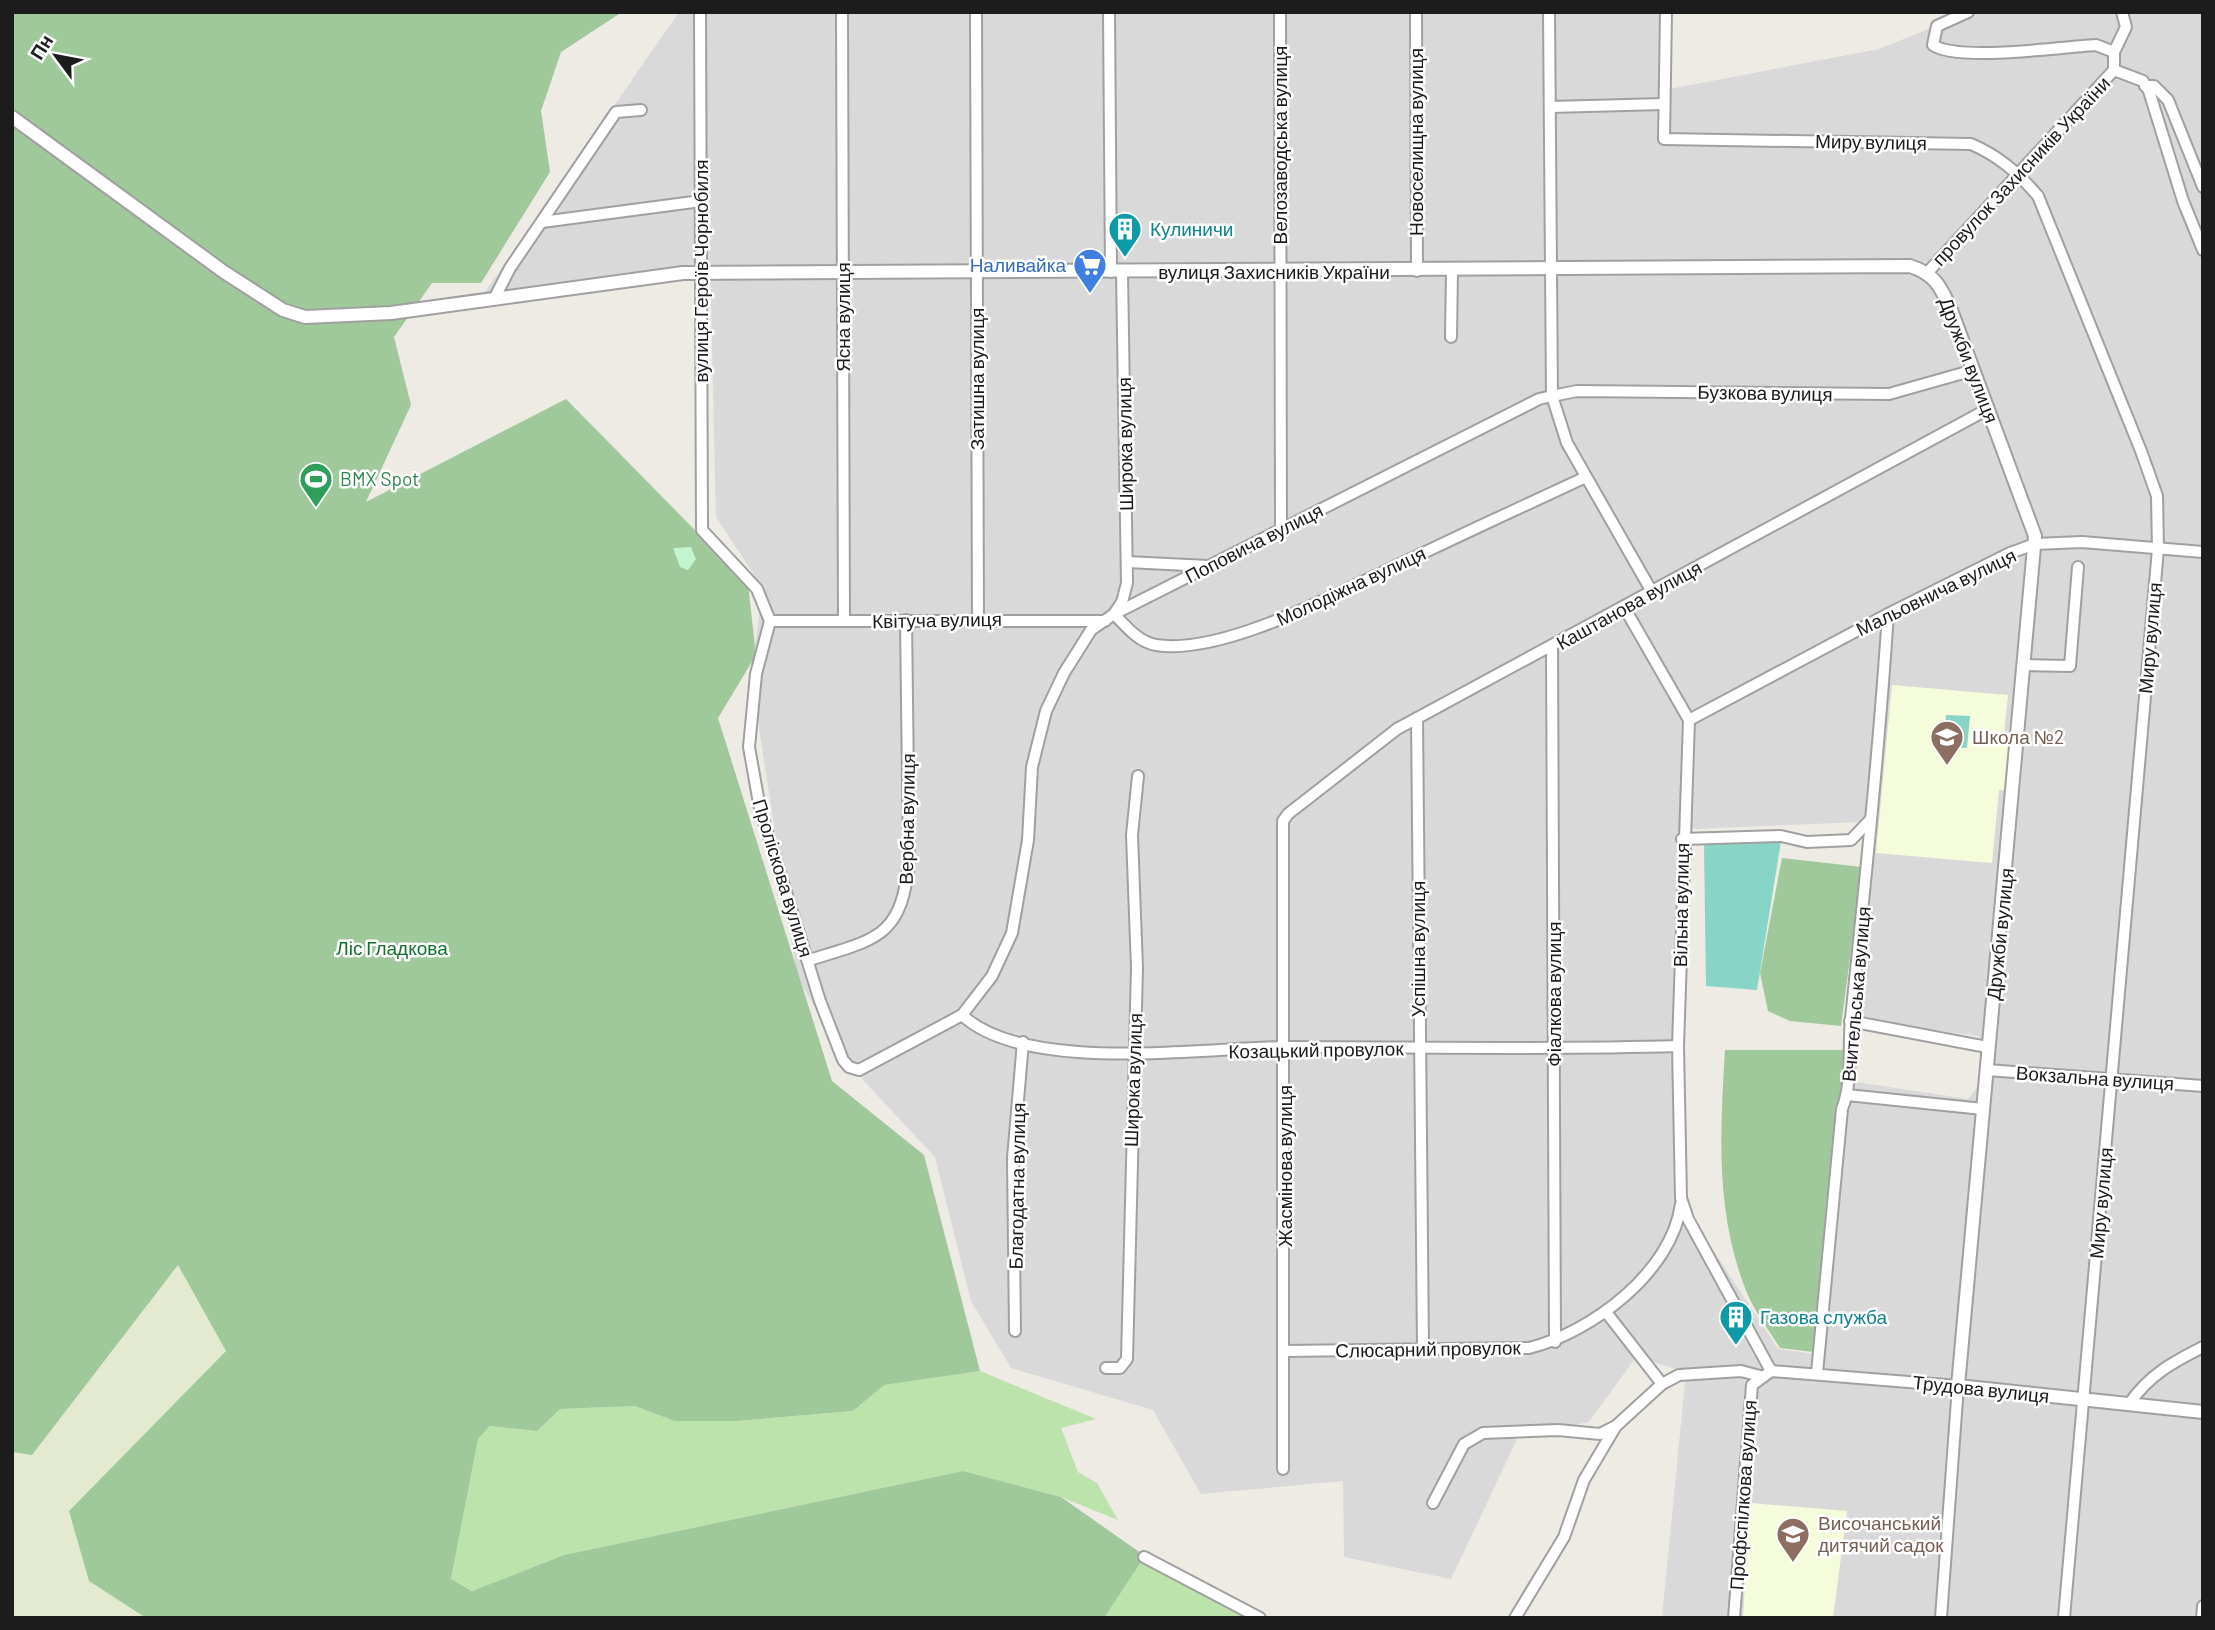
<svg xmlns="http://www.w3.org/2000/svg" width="2215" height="1630" font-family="Barlow,sans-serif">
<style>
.residential{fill:#dad9d9;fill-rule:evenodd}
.education{fill:#f5fcdc}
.farmland{fill:#e3eacf}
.grass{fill:#bce3ac}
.forest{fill:#9fc89b}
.park{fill:#c2f4d0}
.pitch{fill:#87d5c7}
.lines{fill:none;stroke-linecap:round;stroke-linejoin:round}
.minor-casing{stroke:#a0a0a0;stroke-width:14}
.tertiary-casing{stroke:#a0a0a0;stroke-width:16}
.minor{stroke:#fff;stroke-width:10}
.tertiary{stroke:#fff;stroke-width:12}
.labels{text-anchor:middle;stroke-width:5;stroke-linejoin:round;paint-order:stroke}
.street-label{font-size:19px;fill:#1c1c1c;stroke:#fff}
.culture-label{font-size:19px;fill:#0d838f;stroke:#fff;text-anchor:start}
.shop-label{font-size:19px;fill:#366cbe;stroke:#fff;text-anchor:end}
.leisure-label{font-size:19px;fill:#27864d;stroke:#fff;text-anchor:start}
.education-label{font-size:19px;fill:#785e54;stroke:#fff;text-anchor:start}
.park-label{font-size:19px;fill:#14702e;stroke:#fff}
</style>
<rect width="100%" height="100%" fill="#edebe3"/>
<path class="residential" d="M679,12H1662L1664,90L1879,49L1971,12H2203V1618H1662L1686,1372L1636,1357L1589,1422L1519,1435L1451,1579L1344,1557L1343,1481L1201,1494L1153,1410L1011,1368L971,1301L935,1157L850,1066L797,977L751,675L763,588L716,517L710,262L483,295ZM1861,822L1864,851L1857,965L1858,1020L1979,1036L1984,1048L1981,1082L1968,1099L1843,1080L1815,1354L1778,1349L1692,1218L1685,1197L1683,1047L1688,854L1692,829Z"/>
<g class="education">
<polygon points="1892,685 2008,695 2003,744 2011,745 2007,790 1999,790 1992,863 1876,853"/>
<polygon points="1750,1503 1847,1511 1833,1618 1743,1618"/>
</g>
<polygon class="farmland" points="178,1265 226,1351 69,1511 89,1581 146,1618 12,1618 12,1452 32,1455"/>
<g class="grass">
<polygon points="980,1371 1096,1419 1061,1428 1078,1472 1097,1483 1118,1520 1061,1497 963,1471 564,1555 472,1591 451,1579 478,1439 490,1426 537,1431 560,1409 635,1406 674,1421 737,1421 853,1411 884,1385"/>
<polygon points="1145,1556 1259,1616 1265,1618 1104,1618"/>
</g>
<g class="forest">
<polygon points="12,12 622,12 561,52 541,111 550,172 481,283 432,283 394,337 411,405 366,502 566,399 748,584 756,655 718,718 832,1081 924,1155 980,1371 884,1385 853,1411 737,1421 674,1421 635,1406 560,1409 537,1431 490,1426 478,1439 451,1579 472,1591 564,1555 963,1471 1061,1497 1145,1556 1104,1618 146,1618 89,1581 69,1511 226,1351 178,1265 32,1455 12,1452"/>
<polygon points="1782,858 1862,867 1841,1026 1790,1021 1768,1011 1760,973"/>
<path d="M1725,1050H1845L1814,1352L1780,1348C1769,1330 1755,1312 1747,1293C1715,1214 1720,1133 1725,1050Z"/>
</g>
<polygon class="park" points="691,547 696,559 688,570 680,567 673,548"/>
<g class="pitch">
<polygon points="1946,715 1970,716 1967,748 1943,747"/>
<polygon points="1781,841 1757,990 1706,986 1704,845"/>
</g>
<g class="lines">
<defs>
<g id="minor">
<polyline points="700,12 702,530 757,589 770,621 756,674 749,747 760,809 820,1001 843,1060 849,1067 859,1070 962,1015 992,976 1012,933 1028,840 1032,767 1046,711 1064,673 1091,630 1114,614 1539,399 1552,396 1549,12"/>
<polyline points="842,12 844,621"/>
<polyline points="976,12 978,619"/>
<polyline points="1109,12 1111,272"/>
<polyline points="1280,12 1281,529"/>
<polyline points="1416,12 1417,271"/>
<path d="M1666,12L1664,139L1971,144C1999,156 2018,173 2038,196L2141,451L2157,496L2158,549L2064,1618"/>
<path d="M1968,12L1937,26L1933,45C1958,62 2061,47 2096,45L2114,52"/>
<polyline points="2114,70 2143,81 2149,91 2183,201 2203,250"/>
<polyline points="2114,70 2114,52 2126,27 2122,12"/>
<polyline points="2145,86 2154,86 2168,100 2203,187"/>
<polyline points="1550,107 1664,104"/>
<polyline points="542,222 701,201"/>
<path d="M1122,272L1127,583L1122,602L1114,614C1126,626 1138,642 1156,645C1223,656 1341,591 1402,563C1463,534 1525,505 1586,477"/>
<polyline points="1928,272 2114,70"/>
<polyline points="494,299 510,268 616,112 641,110"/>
<polyline points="1451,337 1452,271"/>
<polyline points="1127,562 1208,566"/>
<polyline points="1652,592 1567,443 1552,396 1577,391 1889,394 1974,370"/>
<polyline points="1624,607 1689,720 1678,1046 1681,1198 1688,1219 1771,1371"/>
<polyline points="770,621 1105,621"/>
<polyline points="1552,646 1555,1342"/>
<polyline points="2025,665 2070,666 2078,567"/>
<polyline points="1417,718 1423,1348"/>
<polyline points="1689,720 1888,614 2010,553 2035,544 2082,542 2203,552"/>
<polyline points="1682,839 1781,836 1807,842 1851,840 1871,819"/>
<path d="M809,960C877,939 902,938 909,860L906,620"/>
<path d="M962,1015C1026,1075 1206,1047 1289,1047C1419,1047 1548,1050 1678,1046"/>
<polyline points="1850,1021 1987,1047"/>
<polyline points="1987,1070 2203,1086"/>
<polyline points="1847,1095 1983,1109"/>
<polyline points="1606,1312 1662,1384"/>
<polyline points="1015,1331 1013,1158 1023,1042"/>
<path d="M1284,1351L1529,1348C1592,1332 1672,1272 1681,1204"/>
<polyline points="1106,1368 1120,1368 1127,1359 1137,968 1132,835 1138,776"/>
<path d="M1817,1373L1842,1109C1853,1081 1848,1049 1851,1019C1865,884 1879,749 1888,614"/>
<path d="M2129,1404C2149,1375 2173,1362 2203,1347"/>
<polyline points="1283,1469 1283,821 1288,814 1397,729 1988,409"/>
<polyline points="1433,1503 1464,1444 1483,1433 1558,1430 1600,1434 1616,1426"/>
<polyline points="1144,1557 1260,1618"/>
<polyline points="1515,1618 1564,1537 1584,1480 1616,1426 1662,1384 1679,1375 1741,1371 1760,1376"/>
<polyline points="1734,1618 1752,1385 1771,1371 1958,1386 1941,1618"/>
<polyline points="2202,1618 2203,1606"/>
</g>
<path id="tertiary" d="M12,117L224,272L283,310L305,317L391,313L683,273L1910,266C1935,274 1941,287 1951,310L2035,536L1958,1386L2203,1412"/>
</defs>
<use href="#minor" class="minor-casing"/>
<use href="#tertiary" class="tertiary-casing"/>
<use href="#minor" class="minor"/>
<use href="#tertiary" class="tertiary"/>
</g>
<defs>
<symbol id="building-pin" viewBox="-11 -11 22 30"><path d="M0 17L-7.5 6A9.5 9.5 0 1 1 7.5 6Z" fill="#0f9aa8" stroke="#fff"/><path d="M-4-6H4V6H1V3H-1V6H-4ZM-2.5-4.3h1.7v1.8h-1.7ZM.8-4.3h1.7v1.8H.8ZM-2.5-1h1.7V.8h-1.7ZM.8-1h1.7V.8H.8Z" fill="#fff"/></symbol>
<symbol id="supermarket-pin" viewBox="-11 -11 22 30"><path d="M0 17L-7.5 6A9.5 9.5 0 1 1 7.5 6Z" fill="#3f7fe0" stroke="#fff"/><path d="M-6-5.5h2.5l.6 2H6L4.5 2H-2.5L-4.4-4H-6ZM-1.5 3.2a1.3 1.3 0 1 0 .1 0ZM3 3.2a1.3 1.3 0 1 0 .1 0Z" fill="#fff"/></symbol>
<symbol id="stadium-pin" viewBox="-11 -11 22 30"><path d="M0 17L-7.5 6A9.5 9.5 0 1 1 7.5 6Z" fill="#2e9e5b" stroke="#fff"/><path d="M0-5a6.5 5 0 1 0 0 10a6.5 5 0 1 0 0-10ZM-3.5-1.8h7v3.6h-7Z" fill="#fff"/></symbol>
<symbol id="school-pin" viewBox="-11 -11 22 30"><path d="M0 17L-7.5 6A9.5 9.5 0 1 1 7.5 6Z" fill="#8d6e63" stroke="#fff"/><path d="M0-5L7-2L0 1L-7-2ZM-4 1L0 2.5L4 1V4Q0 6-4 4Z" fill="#fff"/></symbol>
</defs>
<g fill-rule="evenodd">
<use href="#building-pin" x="1106" y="210" width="38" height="52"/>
<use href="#supermarket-pin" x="1071" y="246" width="38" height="52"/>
<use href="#stadium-pin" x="297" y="460" width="38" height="52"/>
<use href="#school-pin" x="1928" y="718" width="38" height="52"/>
<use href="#building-pin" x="1717" y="1298" width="38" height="52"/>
<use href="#school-pin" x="1774" y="1515" width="38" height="52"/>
</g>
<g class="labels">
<g class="street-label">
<text transform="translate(1416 142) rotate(-90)" y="7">Новоселищна вулиця</text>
<text transform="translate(1871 142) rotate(1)" y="7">Миру вулиця</text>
<text transform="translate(1280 145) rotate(-90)" y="7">Велозаводська вулиця</text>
<text transform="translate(2021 171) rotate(-47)" y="7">провулок Захисників України</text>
<text transform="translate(701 271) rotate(-90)" y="7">вулиця Героїв Чорнобиля</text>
<text x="1274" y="279">вулиця Захисників України</text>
<text transform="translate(843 317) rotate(-90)" y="7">Ясна вулиця</text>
<text transform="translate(1969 360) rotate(69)" y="7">Дружби вулиця</text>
<text transform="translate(977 379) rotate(-90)" y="7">Затишна вулиця</text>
<text transform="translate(1765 393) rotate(1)" y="7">Бузкова вулиця</text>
<text transform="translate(1125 444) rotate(-91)" y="7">Широка вулиця</text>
<text transform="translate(1254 543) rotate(-27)" y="7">Поповича вулиця</text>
<text transform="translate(1351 586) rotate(-25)" y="7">Молодіжна вулиця</text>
<text transform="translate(1936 592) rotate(-26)" y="7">Мальовнича вулиця</text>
<text transform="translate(1629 605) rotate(-29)" y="7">Каштанова вулиця</text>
<text transform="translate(937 620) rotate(-1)" y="7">Квітуча вулиця</text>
<text transform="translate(2150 638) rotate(-85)" y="7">Миру вулиця</text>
<text transform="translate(907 819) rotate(-89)" y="7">Вербна вулиця</text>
<text transform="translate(783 878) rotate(73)" y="7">Проліскова вулиця</text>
<text transform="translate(1681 905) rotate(-89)" y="7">Вільна вулиця</text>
<text transform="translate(2000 934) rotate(-84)" y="7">Дружби вулиця</text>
<text transform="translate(1418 949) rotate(-90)" y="7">Успішна вулиця</text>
<text transform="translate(1554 994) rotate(-90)" y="7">Фіалкова вулиця</text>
<text transform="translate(1856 994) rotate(-85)" y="7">Вчительська вулиця</text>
<text transform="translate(1316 1050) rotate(-1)" y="7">Козацький провулок</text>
<text transform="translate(2095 1078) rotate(4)" y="7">Вокзальна вулиця</text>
<text transform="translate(1133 1080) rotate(-88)" y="7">Широка вулиця</text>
<text transform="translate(1285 1166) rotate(-90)" y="7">Жасмінова вулиця</text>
<text transform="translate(1017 1186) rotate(-89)" y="7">Благодатна вулиця</text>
<text transform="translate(2101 1203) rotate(-85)" y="7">Миру вулиця</text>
<text transform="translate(1428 1349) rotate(-1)" y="7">Слюсарний провулок</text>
<text transform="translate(1981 1389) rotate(6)" y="7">Трудова вулиця</text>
<text transform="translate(1743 1495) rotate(-86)" y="7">Профспілкова вулиця</text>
</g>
<g class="culture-label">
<text x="1150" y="236">Кулиничи</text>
<text x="1760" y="1324">Газова служба</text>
</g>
<g class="shop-label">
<text x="1066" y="272">Наливайка</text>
</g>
<g class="leisure-label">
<text x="340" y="486">BMX Spot</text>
</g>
<g class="education-label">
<text x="1972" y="744">Школа №2</text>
<text x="1818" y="1530">Височанський<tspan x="1818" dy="22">дитячий садок</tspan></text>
</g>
<g class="park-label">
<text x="392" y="955">Ліс Гладкова</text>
</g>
</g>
<rect width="2215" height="1630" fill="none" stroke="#1c1c1c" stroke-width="28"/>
<g transform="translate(56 56) rotate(302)" stroke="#ffffff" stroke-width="5" paint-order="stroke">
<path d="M0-5L12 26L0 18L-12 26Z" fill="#1c1c1c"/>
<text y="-10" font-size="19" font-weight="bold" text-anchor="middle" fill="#1c1c1c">Пн</text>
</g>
</svg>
